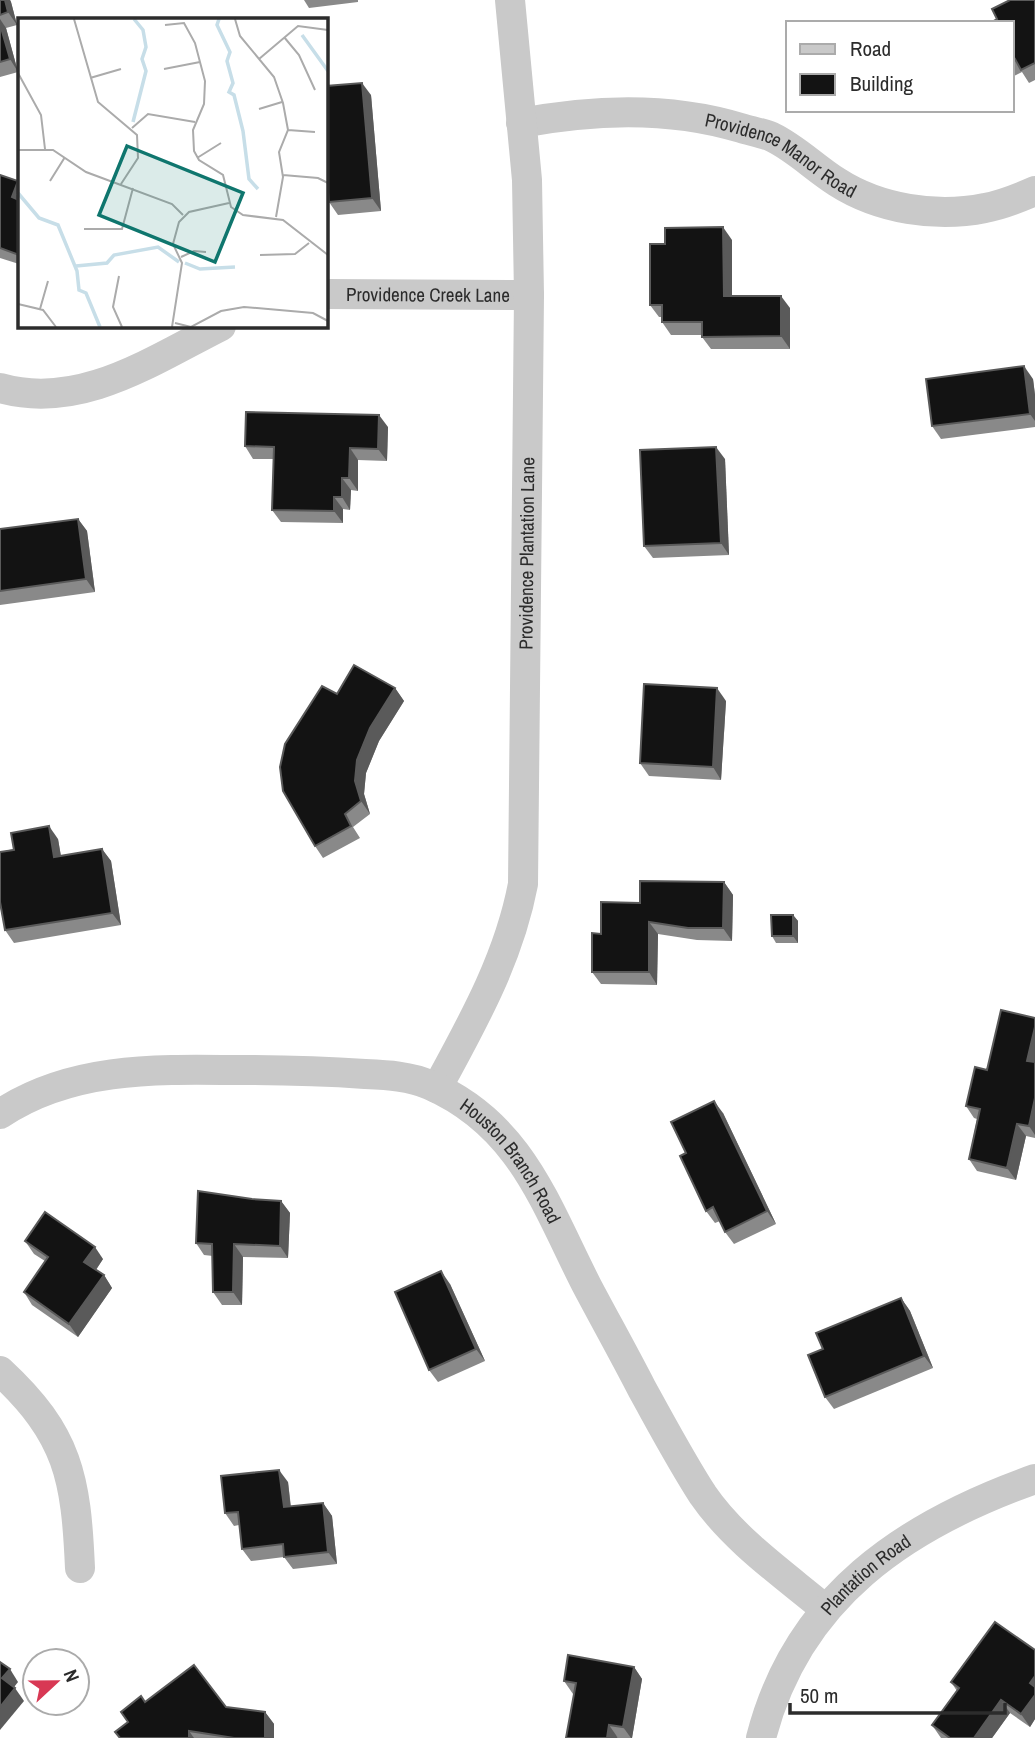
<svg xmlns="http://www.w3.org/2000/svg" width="1035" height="1738" font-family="'Archivo Narrow',sans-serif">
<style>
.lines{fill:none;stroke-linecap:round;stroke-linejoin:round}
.street{stroke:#c9c9c9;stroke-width:30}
.wall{fill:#898989}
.shaded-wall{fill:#5a5a5a}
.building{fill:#131313;stroke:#5a5a5a;stroke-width:2}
.labels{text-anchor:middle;stroke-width:7;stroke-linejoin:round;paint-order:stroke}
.street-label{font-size:19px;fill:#2c2c2c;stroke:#fff}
.inset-river{fill:none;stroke:#c7dee8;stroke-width:3.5}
.inset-road{fill:none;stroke:#ababab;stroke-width:2}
.view{fill:#0f766e;fill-opacity:0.15;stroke:#0f766e;stroke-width:3.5}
.inset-edge{fill:none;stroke:#2c2c2c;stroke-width:3.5}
</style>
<rect width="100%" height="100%" fill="#fff"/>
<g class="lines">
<g class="street">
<path id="s1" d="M521,123C594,109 669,106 741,128C751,131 762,133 772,137C795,148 815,168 837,182C879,209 936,218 985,208C1002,205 1019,198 1035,191"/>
<path id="s2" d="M326,294L529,295"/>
<path d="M0,388C80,411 153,360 221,326"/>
<path id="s3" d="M437,1088C473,1022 509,958 523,884L529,295L527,180L510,0"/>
<path id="s4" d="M0,1114C70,1067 155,1069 237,1070C279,1070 322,1071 365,1074C387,1075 410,1076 430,1085C521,1125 545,1204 587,1286C605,1320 624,1354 642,1389C662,1425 681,1461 703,1495C734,1540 783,1574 825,1609"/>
<path d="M0,1371C69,1435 76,1478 80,1568"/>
<path id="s5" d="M761,1738C797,1597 905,1525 1035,1479"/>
</g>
</g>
<g class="wall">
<polygon points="0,0 10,0 11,2 17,25 6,28 18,72 0,77"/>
<polygon points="304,0 358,0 358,2 309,8"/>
<polygon points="1035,0 1035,80 1029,83 1022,72 1012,77 1012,23"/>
<polygon points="326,86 371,95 381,211 338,215 329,202 328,196 326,197"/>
<polygon points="0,175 18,181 19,184 19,264 0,258"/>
<polygon points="732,240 732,296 790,308 790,349 711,349 702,337 702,335 671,335 662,322 662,317 659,317 650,305 665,244"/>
<polygon points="1033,379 1035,395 1035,427 941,439 932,426"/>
<polygon points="388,427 387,461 358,460 358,491 351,490 350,510 343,509 343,523 281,522 272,510 274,459 253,459 245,446"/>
<polygon points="725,459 729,555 653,558 644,546"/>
<polygon points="78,519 87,531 95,592 0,605 0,529"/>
<polygon points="395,688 404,701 379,741 366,773 364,794 370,814 353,827 360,838 323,858 315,846 337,694"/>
<polygon points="726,701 721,780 649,776 640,763"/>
<polygon points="58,839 61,856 102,849 111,861 121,925 14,943 5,930 0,906 0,852"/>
<polygon points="724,882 733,895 732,941 697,940 658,934 657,985 601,984 592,972 601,934 640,903"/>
<polygon points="793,915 798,921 798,943 776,943 772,936"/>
<polygon points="1035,1018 1035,1138 1026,1136 1016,1180 977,1171 969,1159 977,1119 974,1118 966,1106 987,1070"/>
<polygon points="723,1113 776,1224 734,1244 725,1232 720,1221 715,1223 706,1211 686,1153"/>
<polygon points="252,1199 281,1201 290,1213 288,1258 243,1257 242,1305 222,1305 213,1292 213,1256 204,1255 196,1243"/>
<polygon points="25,1241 103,1259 96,1270 104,1275 112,1288 78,1337 32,1305 24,1292 45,1261 34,1254"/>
<polygon points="450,1284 485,1361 438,1382 429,1370"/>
<polygon points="901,1298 910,1311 933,1368 834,1409 825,1397 823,1349"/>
<polygon points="288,1482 291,1507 323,1503 332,1516 337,1564 293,1569 284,1557 251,1561 242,1549 239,1525 234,1526 225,1513"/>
<polygon points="1035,1650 1035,1719 1030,1727 1010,1713 992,1738 941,1738 932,1725 957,1691 951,1682"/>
<polygon points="634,1667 642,1679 632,1738 618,1738 574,1694 573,1694 564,1681"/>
<polygon points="145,1702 226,1707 265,1712 274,1724 274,1738 120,1738"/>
</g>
<g class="shaded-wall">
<polygon points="5,0 10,0 11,2 17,25 8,12"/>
<polygon points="0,19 6,28 18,72 10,59 0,24"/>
<polygon points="362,83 371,95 381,211 372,198"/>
<polygon points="18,181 19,184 19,208 12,197"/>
<polygon points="723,227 732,240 732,309 724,296"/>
<polygon points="781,296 790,308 790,349 781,336"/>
<polygon points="1024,366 1033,379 1035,395 1035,421 1030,414"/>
<polygon points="379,415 388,427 387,461 378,449"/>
<polygon points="716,447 725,459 729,555 721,543"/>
<polygon points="350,448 358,460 358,491 349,478"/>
<polygon points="342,478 351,490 350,510 342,497"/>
<polygon points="334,497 343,509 343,523 334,511"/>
<polygon points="78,519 87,531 95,592 86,579"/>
<polygon points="395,688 404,701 379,741 366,773 364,794 370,814 361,801 355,781 357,760 370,728"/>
<polygon points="717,688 726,701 721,780 713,767"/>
<polygon points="49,826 58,839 63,869 54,857"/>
<polygon points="102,849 111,861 121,925 112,913"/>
<polygon points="724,882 733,895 732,941 723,928"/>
<polygon points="793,915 798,921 798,943 793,936"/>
<polygon points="649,922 658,934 657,985 649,972"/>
<polygon points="1035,1027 1035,1071 1027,1061"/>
<polygon points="1035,1098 1035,1135 1029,1126"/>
<polygon points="714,1101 723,1113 776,1224 767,1211"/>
<polygon points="1017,1124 1026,1136 1016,1180 1007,1168"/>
<polygon points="281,1201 290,1213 288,1258 280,1246"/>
<polygon points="234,1244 243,1257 242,1305 233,1292"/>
<polygon points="95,1247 103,1259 93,1274 84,1262"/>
<polygon points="441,1271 450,1284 485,1361 476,1349"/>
<polygon points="104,1275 112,1288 78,1337 69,1324"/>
<polygon points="901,1298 910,1311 933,1368 924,1356"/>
<polygon points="279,1470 288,1482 292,1520 284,1507"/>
<polygon points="323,1503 332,1516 337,1564 328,1552"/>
<polygon points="634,1667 642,1679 632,1738 631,1738 623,1727"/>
<polygon points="10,1669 18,1682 11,1691 2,1678"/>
<polygon points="1035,1676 1035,1690 1030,1683"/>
<polygon points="15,1688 24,1701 0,1730 0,1707"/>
<polygon points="1035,1695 1035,1719 1030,1727 1021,1714"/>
<polygon points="1001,1700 1010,1713 992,1738 974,1738"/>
<polygon points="265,1712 274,1724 274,1738 265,1738"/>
<polygon points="609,1725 618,1738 607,1738"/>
<polygon points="189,1731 194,1738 189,1738"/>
</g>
<g class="building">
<polygon points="0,0 5,0 8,12 0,15"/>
<polygon points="1010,0 1035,0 1035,63 1021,70 1015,59 1012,61 1012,23 990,23 997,19 992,9"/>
<polygon points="0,24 10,59 0,62"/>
<polygon points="362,83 372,198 329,202 327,183 326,183 326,86"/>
<polygon points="0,175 18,181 12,197 19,200 19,255 0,248"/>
<polygon points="723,227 724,296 781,296 781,336 702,337 702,322 662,322 662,305 650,305 650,244 665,244 665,228"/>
<polygon points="1024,366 1030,414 932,426 926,379"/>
<polygon points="246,412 379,415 378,449 350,448 349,478 342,478 342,497 334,497 334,511 272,510 274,447 245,446"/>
<polygon points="716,447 721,543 644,546 640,450"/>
<polygon points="78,519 86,579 0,591 0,529"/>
<polygon points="354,665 395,688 370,728 357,760 355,781 361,801 345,814 351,826 315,846 283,791 280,767 285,744 322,686 337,694"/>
<polygon points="644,684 717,688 713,767 640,763"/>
<polygon points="49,826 54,857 102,849 112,913 5,930 0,902 0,852 14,850 11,833"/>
<polygon points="640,881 724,882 723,928 688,928 649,922 649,972 592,972 592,933 601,934 601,902 640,903"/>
<polygon points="771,915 793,915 793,936 772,936"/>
<polygon points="1001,1010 1035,1018 1035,1027 1027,1061 1035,1062 1035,1098 1029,1126 1017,1124 1007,1168 969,1159 980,1109 966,1106 975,1067 987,1070"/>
<polygon points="714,1101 767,1211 725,1232 713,1207 706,1211 680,1156 686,1153 671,1122"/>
<polygon points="198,1191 252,1199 281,1201 280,1246 234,1244 233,1292 213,1292 212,1244 196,1243"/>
<polygon points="45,1212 95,1247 84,1262 104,1275 69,1324 24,1292 48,1257 25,1241"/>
<polygon points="441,1271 476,1349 429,1370 395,1292"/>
<polygon points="901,1298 924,1356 825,1397 808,1355 823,1349 816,1333"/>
<polygon points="279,1470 284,1507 323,1503 328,1552 284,1557 283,1544 242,1549 238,1512 225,1513 221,1476"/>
<polygon points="995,1622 1035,1650 1035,1676 1030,1683 1035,1687 1035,1695 1021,1714 1001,1700 974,1738 950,1738 932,1725 959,1688 951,1682"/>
<polygon points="568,1655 634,1667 623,1727 609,1725 607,1738 566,1738 576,1683 564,1681"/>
<polygon points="0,1662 10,1669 2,1678 15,1688 0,1707"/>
<polygon points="194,1665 226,1707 265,1712 265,1738 234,1738 189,1731 189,1738 120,1738 115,1732 128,1722 121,1712 141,1696 145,1702"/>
</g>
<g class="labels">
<g class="street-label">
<text dy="7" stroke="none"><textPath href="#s1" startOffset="270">Providence Manor Road</textPath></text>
<text dy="7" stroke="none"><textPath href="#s2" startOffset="102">Providence Creek Lane</textPath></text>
<text dy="7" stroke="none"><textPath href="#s3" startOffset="553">Providence Plantation Lane</textPath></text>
<text dy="7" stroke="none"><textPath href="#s4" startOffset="553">Houston Branch Road</textPath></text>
<text dy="7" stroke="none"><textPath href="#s5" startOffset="198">Plantation Road</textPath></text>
</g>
</g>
<g transform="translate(18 18)">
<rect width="310" height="310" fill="#fff"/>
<path class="inset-river" d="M201,1L199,7L212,34L209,43L215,65L211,74L216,77L225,113L231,161L240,171M284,17L310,53M115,104L128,53L124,41L128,29L125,12L116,1M0,175L21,200L40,207L59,253L61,272L68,275L82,309M167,245L182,251L217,249M58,248L89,245L96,237L140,229L161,244"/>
<path class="inset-road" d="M56,1L80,84L119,117L120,140L103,166M217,1L222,18L256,59L265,85L270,112L261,134L265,159L258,199M147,7L166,5L177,25L187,63L186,86L175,112L176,133L181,142L205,157L213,189L225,197L265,202L310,237M266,19L281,37L297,72M241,41L280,8L310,12M146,51L182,44M0,55L23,97L27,131M72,60L103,51M241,91L264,84M114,110L130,96L177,104M270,112L297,114M0,132H35L68,154L154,186L165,197M179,140L203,125M265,157L300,160L310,165M32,163L47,139M66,211H104L115,170M242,237L277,236L291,225M163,239L176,233L188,234M101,258L95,289L104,309M0,286L25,292L38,309M22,291L30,263M157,305L173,309L203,293L226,289L295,295L310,303M154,309L164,245L155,226L161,204L171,194L211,185"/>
<path class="view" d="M109,128L225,175L197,244L81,197Z"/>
<rect width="310" height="310" class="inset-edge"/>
</g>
<rect x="786" y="21" width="228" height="91" fill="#ffffff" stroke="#ababab" stroke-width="2"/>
<rect x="800" y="44" width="35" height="10" fill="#c9c9c9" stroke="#ababab" stroke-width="2"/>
<text x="850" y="56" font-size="21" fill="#2c2c2c">Road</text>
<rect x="800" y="74" width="35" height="21" fill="#131313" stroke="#ababab" stroke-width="2"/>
<text x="850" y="91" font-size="21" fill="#2c2c2c">Building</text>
<g transform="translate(56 1682) rotate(68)"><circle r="33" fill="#ffffff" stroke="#ababab" stroke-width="2"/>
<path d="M0-5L12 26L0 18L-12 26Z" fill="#d83854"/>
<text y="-10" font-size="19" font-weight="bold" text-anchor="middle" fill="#2c2c2c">N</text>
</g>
<path d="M790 1703v10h215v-10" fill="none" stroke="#2c2c2c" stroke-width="3.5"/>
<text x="800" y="1703" font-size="21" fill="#2c2c2c" stroke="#ffffff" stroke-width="5" paint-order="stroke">50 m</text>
</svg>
